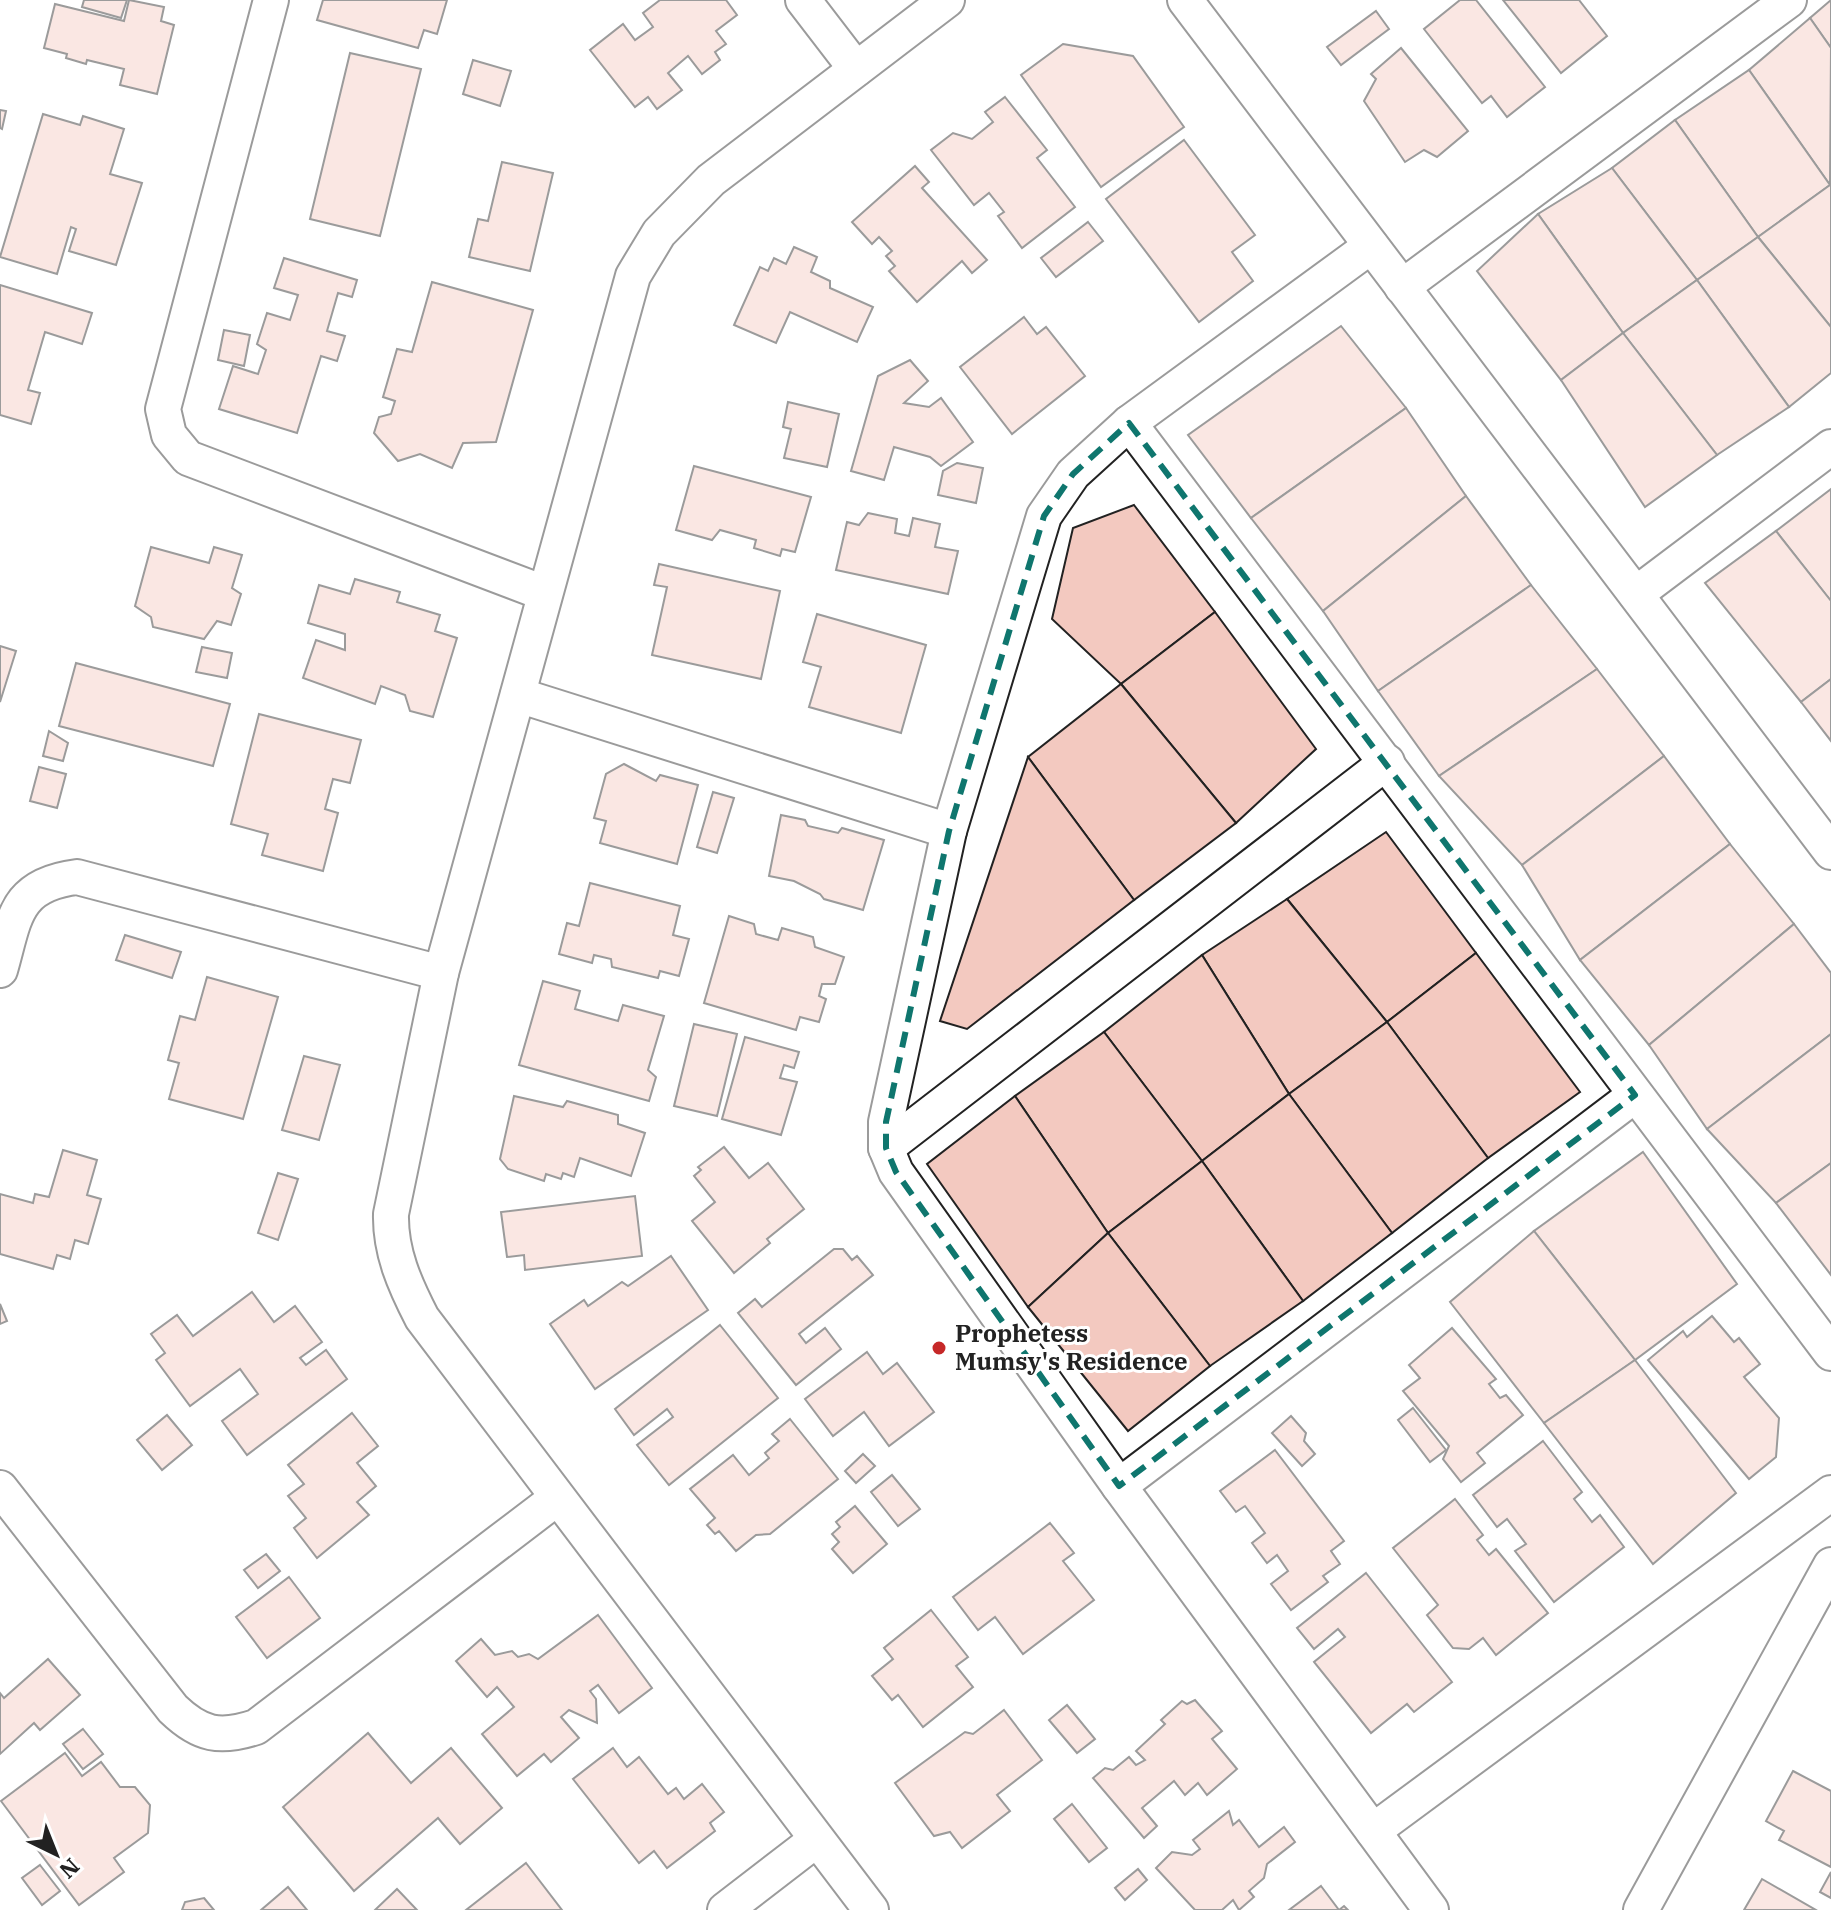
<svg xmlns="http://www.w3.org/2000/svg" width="1831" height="1910" font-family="'IBM Plex Serif',serif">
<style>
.building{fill:#f3c9c0;stroke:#222;stroke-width:2}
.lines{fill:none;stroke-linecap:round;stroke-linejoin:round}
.street-casing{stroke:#222;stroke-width:38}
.street{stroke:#fff;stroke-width:34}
.marked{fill:none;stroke:#0f766e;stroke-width:6;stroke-dasharray:16 10;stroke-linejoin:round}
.poi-dot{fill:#c62828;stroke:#fff;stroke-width:3}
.labels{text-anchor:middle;stroke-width:6;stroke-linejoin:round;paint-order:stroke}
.poi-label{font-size:24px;font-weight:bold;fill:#222;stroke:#fff;text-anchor:start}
</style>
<rect width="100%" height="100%" fill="#fff"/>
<g class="building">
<polygon points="84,0 127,0 121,18 82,7"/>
<polygon points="129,0 164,7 161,21 174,25 157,94 120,85 124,69 87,60 86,64 66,58 67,54 44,48 55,4 124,21"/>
<polygon points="323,0 447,0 437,34 424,30 418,48 317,20"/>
<polygon points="660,0 726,0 737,15 716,31 726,44 715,52 720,60 702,74 688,56 668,73 682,90 657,109 648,97 635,107 590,50 623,24 635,40 653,27 643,13"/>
<polygon points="1460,0 1476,0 1545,87 1507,117 1491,96 1482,103 1424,29"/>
<polygon points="1503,0 1579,0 1607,36 1561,73"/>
<polygon points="1831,0 1831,48 1810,18"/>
<polygon points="1376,11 1389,29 1341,65 1327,47"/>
<polygon points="1810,18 1831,48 1830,185 1749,70"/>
<polygon points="1063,44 1133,56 1184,127 1101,187 1021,75"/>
<polygon points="1401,48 1468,131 1437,157 1424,150 1405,162 1364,101 1376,79 1371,74"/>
<polygon points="350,53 421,69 380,236 310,219"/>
<polygon points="473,60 511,71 500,106 463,94"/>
<polygon points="1749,70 1830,185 1758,237 1675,120"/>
<polygon points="1005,97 1047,150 1037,158 1075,207 1022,248 998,216 1004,212 989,193 974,205 931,150 953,133 972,139 993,122 985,112"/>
<polygon points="0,110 6,111 2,129 0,128"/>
<polygon points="43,114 80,125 83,116 124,129 110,174 142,183 116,265 69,251 76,229 71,227 57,274 0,257"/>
<polygon points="1675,120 1758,237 1697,280 1612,168"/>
<polygon points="1184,140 1255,235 1232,252 1253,281 1199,322 1106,199"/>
<polygon points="502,162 553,173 530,271 469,257 478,219 488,221"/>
<polygon points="915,166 929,182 922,188 987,260 972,273 962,261 917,302 889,271 895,266 886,256 892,251 879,237 872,244 852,222"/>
<polygon points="1612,168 1697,280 1623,333 1538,214"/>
<polygon points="1830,185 1831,186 1831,327 1758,237"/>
<polygon points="1538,214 1623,333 1561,380 1477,271"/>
<polygon points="1088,222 1103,241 1056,277 1041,258"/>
<polygon points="1758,237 1831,327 1831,373 1789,407 1697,280"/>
<polygon points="794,247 817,257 811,272 830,281 830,288 873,307 857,342 790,312 776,343 734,325 760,267 768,271 774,258 786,264"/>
<polygon points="284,258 357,280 352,297 338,293 327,331 345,336 337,361 321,356 297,433 219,409 233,366 258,374 266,350 257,344 267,313 290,320 298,295 274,288"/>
<polygon points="1697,280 1789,407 1717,455 1623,333"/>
<polygon points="432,282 533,310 496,442 463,443 452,468 420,454 398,461 374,433 379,417 391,414 395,401 383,397 397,349 412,352"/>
<polygon points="0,285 92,313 82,344 45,332 28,390 40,393 31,424 0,415"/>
<polygon points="1024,317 1037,334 1046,327 1085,376 1012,434 960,367"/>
<polygon points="1341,326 1406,408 1251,518 1188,435"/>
<polygon points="224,330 250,335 244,366 218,360"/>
<polygon points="1623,333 1717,455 1645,507 1561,380"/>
<polygon points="910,360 928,381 904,403 929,407 941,398 973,442 941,466 930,457 894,447 884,480 851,471 878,376"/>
<polygon points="788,402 839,414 827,467 784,458 791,429 783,427"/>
<polygon points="1406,408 1466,496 1323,611 1251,518"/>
<polygon points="957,463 983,468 976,503 938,495 943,471"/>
<polygon points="694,466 811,497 795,552 782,549 780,556 754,548 756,540 720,530 712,540 676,530"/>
<polygon points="1831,489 1831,601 1776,531"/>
<polygon points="1466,496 1531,585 1378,691 1323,611"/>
<polygon points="1134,505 1215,612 1121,684 1052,619 1073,528"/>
<polygon points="868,513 897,519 895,533 909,536 913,518 940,524 935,547 958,551 948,594 836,570 847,522 859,525"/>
<polygon points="1776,531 1831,601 1831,679 1801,702 1705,583"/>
<polygon points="151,547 209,563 214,547 242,555 232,588 241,594 231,625 217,621 204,639 153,627 151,617 135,606"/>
<polygon points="659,564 780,591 761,679 652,655 667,587 654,585"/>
<polygon points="355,579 400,592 397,602 440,615 435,631 457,638 433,717 410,711 405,695 381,686 375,704 303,678 316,640 345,650 345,634 308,623 319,585 350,594"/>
<polygon points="1531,585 1597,669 1439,776 1378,691"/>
<polygon points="1215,612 1316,749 1236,823 1121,684"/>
<polygon points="817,614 926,645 901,733 809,707 821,667 803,662"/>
<polygon points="0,646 16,651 0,702"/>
<polygon points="202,647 232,653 227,678 196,672"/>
<polygon points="76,663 230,704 213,766 59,726"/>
<polygon points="1597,669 1664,756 1522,865 1439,776"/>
<polygon points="1831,679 1831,741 1801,702"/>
<polygon points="1121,684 1236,823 1134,900 1028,757"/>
<polygon points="259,714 361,740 350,783 333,779 325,809 338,813 323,871 262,855 268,834 231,824"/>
<polygon points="49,731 68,743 63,761 43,756"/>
<polygon points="1664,756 1730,844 1580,960 1522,865"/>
<polygon points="1028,757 1134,900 967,1029 940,1021"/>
<polygon points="624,764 656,781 660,775 698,785 677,864 600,843 606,821 594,818 606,774"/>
<polygon points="39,767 66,774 57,808 30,801"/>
<polygon points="713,792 734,798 717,853 697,847"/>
<polygon points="781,815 805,820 808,826 838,833 842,828 884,840 863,910 824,899 820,894 794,881 769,876"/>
<polygon points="1386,832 1476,953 1387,1022 1287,899"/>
<polygon points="1730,844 1794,924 1649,1045 1580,960"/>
<polygon points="590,883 680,906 673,935 689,939 679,976 660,971 658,978 612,967 611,959 594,955 592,963 559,954 567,923 579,926"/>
<polygon points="1287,899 1387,1022 1289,1094 1202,955"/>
<polygon points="729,916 754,924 756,934 778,940 782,928 813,937 815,947 844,957 835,984 822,984 819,996 826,999 819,1022 800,1017 796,1030 704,1003"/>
<polygon points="1794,924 1831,973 1831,1034 1707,1129 1649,1045"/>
<polygon points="125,935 181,952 172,978 116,960"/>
<polygon points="1476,953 1580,1092 1488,1158 1387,1022"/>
<polygon points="1202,955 1289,1094 1202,1161 1104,1032"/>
<polygon points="207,977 278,997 243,1119 169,1099 179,1063 168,1060 180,1016 195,1020"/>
<polygon points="543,981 580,991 575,1009 618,1021 623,1005 664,1016 648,1070 656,1077 649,1101 519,1065"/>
<polygon points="1387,1022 1488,1158 1392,1233 1289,1094"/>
<polygon points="694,1024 737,1034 717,1116 674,1106"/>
<polygon points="1104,1032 1202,1161 1108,1233 1015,1096"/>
<polygon points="1831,1034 1831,1163 1776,1203 1707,1129"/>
<polygon points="745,1037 799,1052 794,1068 784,1065 780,1078 797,1082 781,1135 722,1119"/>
<polygon points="304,1056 340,1065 319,1140 282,1130"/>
<polygon points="1289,1094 1392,1233 1303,1301 1202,1161"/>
<polygon points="514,1096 563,1107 567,1101 618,1115 618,1124 645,1133 631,1176 580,1158 574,1177 563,1173 561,1179 546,1174 544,1181 508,1169 500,1159"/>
<polygon points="1015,1096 1108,1233 1028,1307 927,1164"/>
<polygon points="724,1147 749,1178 768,1163 804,1209 767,1239 770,1243 734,1273 692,1221 715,1202 694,1176 701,1170 698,1167"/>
<polygon points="63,1150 97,1160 87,1195 101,1199 88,1244 75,1240 70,1259 57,1255 53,1269 0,1254 0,1194 33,1203 35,1194 49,1197"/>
<polygon points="1643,1152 1737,1284 1635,1360 1534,1231"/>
<polygon points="1202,1161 1303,1301 1210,1366 1108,1233"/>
<polygon points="1831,1163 1831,1275 1776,1203"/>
<polygon points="278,1173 298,1179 278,1240 258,1233"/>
<polygon points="635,1196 642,1256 525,1270 524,1255 507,1257 501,1212"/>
<polygon points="1534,1231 1635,1360 1544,1423 1450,1302"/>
<polygon points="1108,1233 1210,1366 1128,1431 1028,1307"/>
<polygon points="834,1249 843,1249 852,1260 857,1256 873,1275 799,1334 806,1343 825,1328 841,1349 796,1385 738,1313 755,1299 762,1307"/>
<polygon points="671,1256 708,1310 595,1389 550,1324 584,1300 588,1306 622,1282 628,1286"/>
<polygon points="252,1292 274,1322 295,1306 322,1342 300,1358 306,1365 326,1350 347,1379 247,1455 222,1421 258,1394 240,1369 190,1406 156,1360 165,1353 151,1334 177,1315 193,1336"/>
<polygon points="0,1304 7,1321 0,1324"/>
<polygon points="1712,1316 1734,1342 1739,1338 1760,1364 1744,1377 1779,1418 1776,1457 1749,1479 1648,1360 1683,1331 1687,1337"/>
<polygon points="720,1325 778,1398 669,1485 637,1445 673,1417 667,1409 634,1435 615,1409"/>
<polygon points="1452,1328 1496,1379 1489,1384 1500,1398 1506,1395 1523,1415 1477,1453 1485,1463 1461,1482 1443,1459 1449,1446 1403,1391 1420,1378 1409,1365"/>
<polygon points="867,1352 883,1374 897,1363 934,1412 889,1446 864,1412 833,1436 805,1399"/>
<polygon points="1635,1360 1736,1493 1653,1564 1544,1423"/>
<polygon points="1413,1408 1446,1450 1430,1462 1398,1420"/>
<polygon points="352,1413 378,1446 357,1463 376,1486 357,1502 369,1515 317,1558 294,1528 306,1518 288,1496 304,1484 288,1465"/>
<polygon points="167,1415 192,1445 162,1470 137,1440"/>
<polygon points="1291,1416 1306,1433 1304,1441 1315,1454 1302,1466 1272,1433"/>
<polygon points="790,1419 838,1479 770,1534 756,1535 736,1551 719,1531 715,1534 707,1525 715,1518 690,1489 733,1455 749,1475 769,1458 765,1453 779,1441 772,1434"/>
<polygon points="1543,1441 1582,1492 1574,1499 1592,1522 1600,1515 1624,1547 1554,1602 1515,1551 1526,1544 1507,1519 1497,1527 1473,1495"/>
<polygon points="1275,1450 1344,1541 1331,1551 1340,1564 1323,1576 1328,1582 1291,1610 1271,1584 1288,1571 1277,1555 1267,1563 1252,1543 1265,1533 1245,1506 1236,1512 1220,1491"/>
<polygon points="863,1454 875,1466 856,1483 845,1471"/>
<polygon points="892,1475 920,1509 898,1526 871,1492"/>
<polygon points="1455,1499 1483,1535 1477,1540 1489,1555 1496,1549 1548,1613 1496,1655 1483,1638 1469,1649 1453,1648 1427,1615 1438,1605 1393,1548"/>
<polygon points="855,1506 887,1544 853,1573 832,1549 839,1542 832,1534 840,1527 836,1522"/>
<polygon points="1050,1523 1074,1553 1063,1561 1094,1600 1023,1654 995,1617 978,1630 953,1597"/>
<polygon points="266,1554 280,1571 258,1588 244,1570"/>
<polygon points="1366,1573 1452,1682 1414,1712 1407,1704 1371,1733 1314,1662 1345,1637 1338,1629 1314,1649 1297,1628"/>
<polygon points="289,1577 320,1618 267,1658 236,1617"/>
<polygon points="931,1610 968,1657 956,1666 973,1687 923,1727 898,1695 892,1700 872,1676 893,1659 884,1648"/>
<polygon points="598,1615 652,1688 619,1713 598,1685 590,1691 596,1699 597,1723 569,1710 561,1717 579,1738 551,1762 544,1754 517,1776 482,1734 514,1707 497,1687 487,1697 456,1661 481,1639 495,1655 512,1651 518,1657 529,1654 538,1659"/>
<polygon points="48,1659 80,1695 40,1730 34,1723 0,1754 0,1693 4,1698"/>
<polygon points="1195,1700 1222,1731 1212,1739 1237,1769 1207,1795 1198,1783 1185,1795 1174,1781 1142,1808 1157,1826 1144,1838 1093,1778 1105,1768 1113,1770 1129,1757 1136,1765 1145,1760 1136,1751 1165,1724 1161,1720 1182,1701 1187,1704"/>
<polygon points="1067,1705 1095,1739 1077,1753 1049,1720"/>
<polygon points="1004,1710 1042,1760 997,1795 1010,1811 962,1848 950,1832 934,1836 895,1783 965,1732 973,1734"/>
<polygon points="83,1729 103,1754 83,1769 63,1744"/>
<polygon points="368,1733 411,1783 451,1748 502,1808 460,1844 438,1818 354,1891 283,1807"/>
<polygon points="613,1748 627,1767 639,1757 668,1794 676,1788 684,1799 702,1784 724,1812 710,1823 715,1831 667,1868 654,1851 639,1863 573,1779"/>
<polygon points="65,1753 82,1776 101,1762 120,1787 135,1787 150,1805 148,1833 114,1858 124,1872 79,1905 1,1801"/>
<polygon points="1793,1771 1831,1791 1831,1867 1779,1840 1784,1831 1766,1821"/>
<polygon points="1072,1804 1107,1848 1089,1862 1054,1819"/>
<polygon points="1229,1811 1233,1825 1239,1820 1259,1847 1284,1827 1295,1842 1267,1864 1264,1878 1249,1891 1254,1897 1239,1910 1233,1900 1222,1910 1195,1910 1156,1868 1172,1852 1192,1855 1200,1849 1193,1840"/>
<polygon points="526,1863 562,1910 466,1910"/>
<polygon points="40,1865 60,1891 42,1905 22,1878"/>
<polygon points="1138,1869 1147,1880 1125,1900 1115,1888"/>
<polygon points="1831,1872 1831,1898 1820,1892"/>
<polygon points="1762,1879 1816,1910 1744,1910"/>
<polygon points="1321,1886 1339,1910 1344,1906 1348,1910 1289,1910"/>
<polygon points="288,1887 307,1910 261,1910"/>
<polygon points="397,1889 417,1910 375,1910"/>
<polygon points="204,1898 214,1910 182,1910 185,1902"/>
</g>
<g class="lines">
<defs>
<g id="street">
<polyline points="271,0 163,409 169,435 188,458 544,593"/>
<polyline points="803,0 856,69"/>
<polyline points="1185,0 1831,852"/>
<polyline points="1371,246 1129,423 1073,474 1044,516 949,831 886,1122 886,1148 896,1172 1119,1486 1431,1910"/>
<polyline points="1402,287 1789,0"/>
<polyline points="1129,423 1831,1353"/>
<polyline points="1636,594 1831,447"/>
<polyline points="518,695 949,831"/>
<path d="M0,970C15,918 14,885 77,877L441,973"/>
<polyline points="886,1148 1387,762"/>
<polyline points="1119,1486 1635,1095"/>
<path d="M0,1488L173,1709C200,1735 220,1739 256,1727L557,1498"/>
<polyline points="1373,1831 1831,1493"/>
<polyline points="725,1910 816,1840"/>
<path d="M871,1910L422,1318C405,1285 390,1252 391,1214L441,973L633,276L659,233L711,180L947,0"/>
<polyline points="1641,1910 1831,1565"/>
</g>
</defs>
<use href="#street" class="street-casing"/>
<use href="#street" class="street"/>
</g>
<path d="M0 0H1831V1910H0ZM1129,423L1635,1095L1119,1486L896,1172L886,1148V1122L949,831L1044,516L1073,474Z" fill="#fff" fill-opacity=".55" fill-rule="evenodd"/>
<path class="marked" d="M1129,423L1635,1095L1119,1486L896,1172L886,1148V1122L949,831L1044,516L1073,474Z"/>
<circle class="poi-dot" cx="939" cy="1348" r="8"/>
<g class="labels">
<g class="poi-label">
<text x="955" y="1342">Prophetess<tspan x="955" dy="28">Mumsy's Residence</tspan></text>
</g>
</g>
<g transform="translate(56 1854) rotate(137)" stroke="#ffffff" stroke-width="6" paint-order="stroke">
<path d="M0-6L14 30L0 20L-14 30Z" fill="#222222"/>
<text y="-12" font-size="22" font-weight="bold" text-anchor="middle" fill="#222222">N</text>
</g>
</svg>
